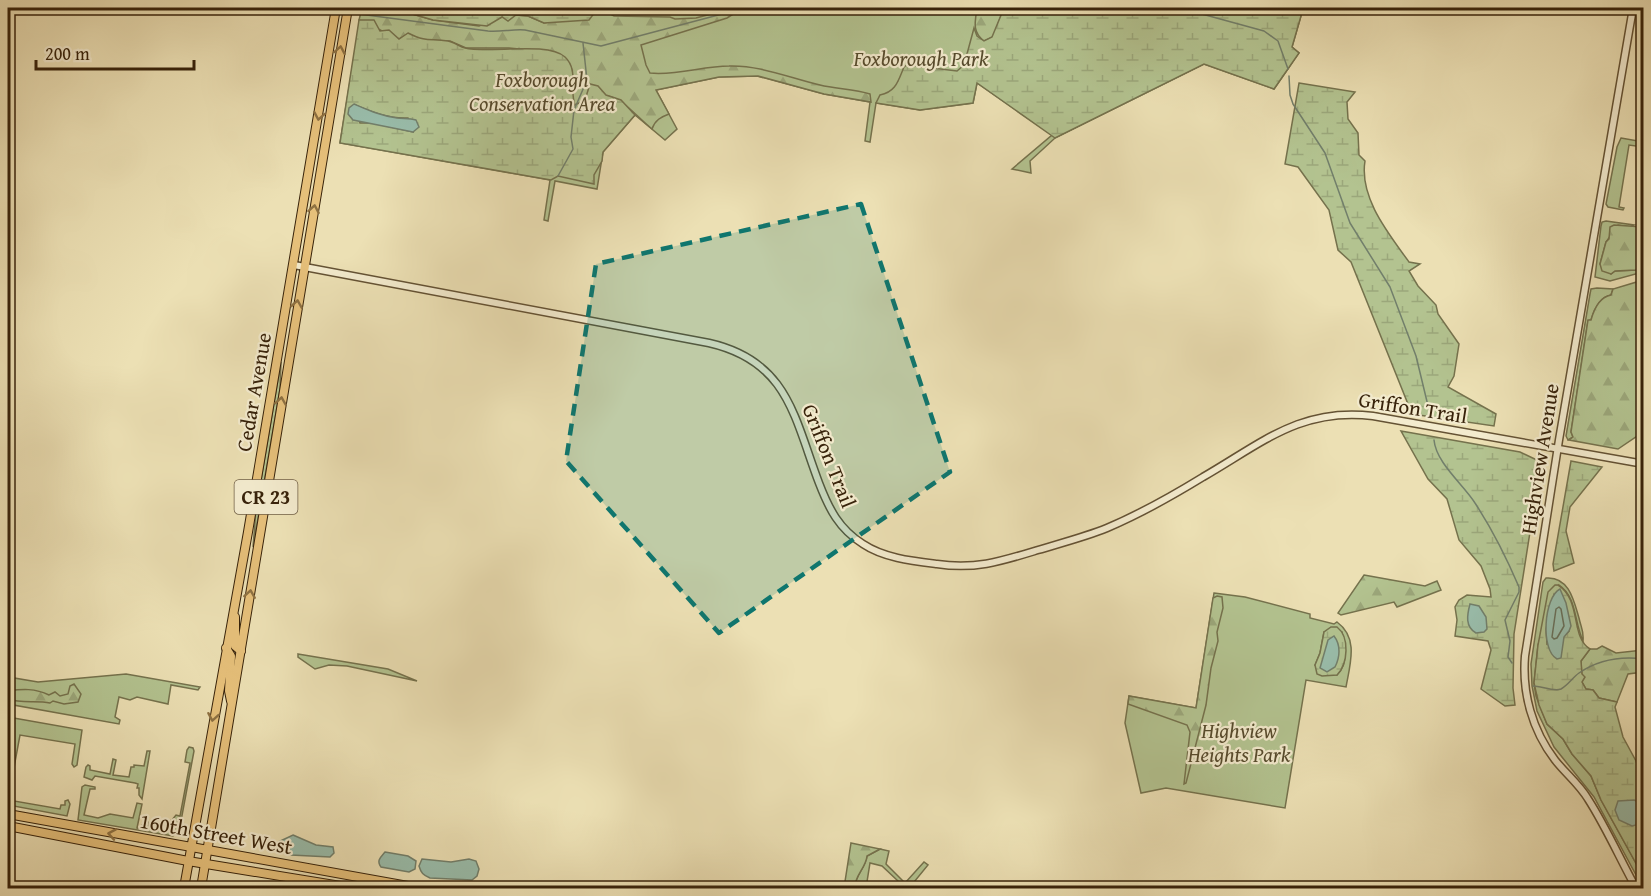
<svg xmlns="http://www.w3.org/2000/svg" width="1651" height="896" font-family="'Gentium Book Plus',serif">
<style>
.green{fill:#b3c390;stroke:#75724d;stroke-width:1.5;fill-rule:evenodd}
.forest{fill:url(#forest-firs);stroke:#75724d;stroke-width:1.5}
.wetland{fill:url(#wetland-marsh);stroke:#75724d;stroke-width:1.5;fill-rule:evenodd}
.water{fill:#99bdab;stroke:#727f6b;stroke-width:1.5}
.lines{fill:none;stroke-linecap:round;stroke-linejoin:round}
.shore{stroke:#68705a;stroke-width:1.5}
.stream{stroke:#727f6b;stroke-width:1.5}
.minor-casing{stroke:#645234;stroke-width:9}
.major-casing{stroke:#37220a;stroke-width:10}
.minor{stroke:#f3ebce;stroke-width:6}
.major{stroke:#e6c07a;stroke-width:8}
.oneway{stroke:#8e7142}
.marked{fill:#0f766e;fill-opacity:0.2;stroke:#0f766e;stroke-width:4.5;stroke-dasharray:12 8;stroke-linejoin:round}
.labels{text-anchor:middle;stroke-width:4.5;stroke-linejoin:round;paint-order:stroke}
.shield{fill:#f3ebce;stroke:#6f5e45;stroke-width:1.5}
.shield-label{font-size:20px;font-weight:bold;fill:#37220a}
.park-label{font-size:21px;font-style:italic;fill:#564a2c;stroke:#f3ebce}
.street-label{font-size:21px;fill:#37220a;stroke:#f3ebce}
</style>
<defs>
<pattern id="forest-firs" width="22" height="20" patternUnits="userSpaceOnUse" patternTransform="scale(1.5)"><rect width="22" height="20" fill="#b3c390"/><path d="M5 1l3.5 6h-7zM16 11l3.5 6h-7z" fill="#9ba77b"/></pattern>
<pattern id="wetland-marsh" width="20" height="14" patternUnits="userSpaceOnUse" patternTransform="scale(1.5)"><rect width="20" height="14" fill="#b3c390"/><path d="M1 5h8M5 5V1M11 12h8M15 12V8" fill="none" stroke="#9ba77b"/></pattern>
</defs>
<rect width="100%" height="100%" fill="#ece0b4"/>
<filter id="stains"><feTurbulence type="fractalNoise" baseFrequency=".00333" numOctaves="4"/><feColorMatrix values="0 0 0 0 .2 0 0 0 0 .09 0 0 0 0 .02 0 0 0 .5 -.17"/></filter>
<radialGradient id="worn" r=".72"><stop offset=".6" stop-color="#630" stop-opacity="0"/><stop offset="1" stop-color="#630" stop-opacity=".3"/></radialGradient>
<g class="green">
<polygon points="362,8 1300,8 1301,16 1292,47 1299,53 1274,89 1204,64 1055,138 1030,161 1031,173 1012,169 1052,135 977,83 973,103 920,110 876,103 870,142 865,141 870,102 824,94 757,76 719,77 656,90 677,129 665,140 635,115 603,152 597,189 555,181 548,221 544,220 550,180 340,143"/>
<polygon points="1621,138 1644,142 1643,147 1629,145 1619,207 1624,208 1623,210 1608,207 1606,204 1617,147"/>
<polygon points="1606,221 1634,225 1630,227 1618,225 1606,242 1600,264 1611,274 1615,271 1636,270 1643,256 1643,272 1610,281 1595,277 1601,226 1602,222"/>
<path d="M1597,288L1613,289L1611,295C1600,297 1594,310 1591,320L1588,321L1571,432L1573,437L1568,440L1566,436L1590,294L1591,289Z"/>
<polygon points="281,362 280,389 253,547 256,510"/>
<path d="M1546,578C1569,576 1574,601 1579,618C1581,628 1584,630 1583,641C1574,622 1577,597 1559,585L1538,645L1534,683L1536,696L1547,724L1563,739L1572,754L1591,776L1601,800L1643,876V888L1594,797L1554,747L1537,711L1532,686L1531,664L1543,582Z"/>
<path d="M1214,593L1245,597L1310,614V618L1334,624L1337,622C1359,638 1350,664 1346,687L1306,680L1285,808L1166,788L1141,793L1125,723L1129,696L1196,708ZM1324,632H1342C1345,646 1349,663 1337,675L1315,665L1320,653Z"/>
<polygon points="298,654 388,669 417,681 347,666 329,665 315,669 298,657"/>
<polygon points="126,674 200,687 198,690 171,685 168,704 137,697 130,700 119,697 115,717 120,720 119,724 8,704 8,677 38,682"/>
<polygon points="8,717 82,730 77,765 74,767 72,764 75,744 20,735 8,800 60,809 61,805 65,805 65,801 68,800 70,804 67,816 8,805"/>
<polygon points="189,747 193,748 194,751 181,821 178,821 179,829 173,836 78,820 82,787 85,785 95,787 95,789 90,789 84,815 98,818 110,814 133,818 137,803 142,804 137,828 141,829 142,825 144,822 148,822 148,826 162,828 163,824 172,820 176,815 180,816 190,763 185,762 187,750"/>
<polygon points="147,751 150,751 142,799 139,795 139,788 137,788 138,784 135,783 95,776 92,780 84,777 86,767 88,765 90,766 90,770 110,774 113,759 116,760 113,775 129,777 131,767 134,767 134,765 144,766"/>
<path d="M880,849L889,851L886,864L905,883L924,862L928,865L910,887L898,886V881L882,866L870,863L866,888H855C854,876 866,868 867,856Z"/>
</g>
<g class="forest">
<path d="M362,8L388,12L402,11L433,20L479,26L502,17L516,15L528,16L544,23L594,12L605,8L608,13L614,16L670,17L675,19L696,18L711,14L721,8H743L727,18L641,45L646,65L650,73C676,76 703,66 729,66C760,65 790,78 820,85C836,89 854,89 870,94L871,102L824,94L758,76L719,77L656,90L669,114C661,117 655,120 652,129C624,106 613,81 575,106L571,96L574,77L529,50L509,48H466L450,41H423L409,34L399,39L359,20Z"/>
<path d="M977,8H1004L993,37L984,41C972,32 975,22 977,8Z"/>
<polygon points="1614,225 1643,227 1643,256 1636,270 1615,271 1611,274 1602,271 1600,264 1606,242 1609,239 1610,227"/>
<path d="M1640,281L1644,287L1643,432L1618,449L1569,440L1573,437L1571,432L1588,320H1591C1594,309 1600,297 1611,295L1613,289Z"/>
<polygon points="1364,575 1425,586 1437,581 1441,590 1397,607 1394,602 1341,615 1338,613"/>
<polygon points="1217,596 1222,597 1223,608 1217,632 1218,641 1211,668 1206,705 1186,783 1184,784 1190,732 1187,725 1128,704 1129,696 1196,708 1213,598"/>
<polygon points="1602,646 1616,653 1643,650 1643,672 1628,674 1617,702 1599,698 1593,690 1586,689 1582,682 1581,661 1590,649 1597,649"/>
<path d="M74,684L81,694L78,702L64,704L53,701L50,703C37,700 22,704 8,699V691C22,689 35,688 49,695L55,692L60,696L68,694L70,686Z"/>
<path d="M851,843L880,849L867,856C866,868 854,876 855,888H844Z"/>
</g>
<g class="wetland">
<polygon points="364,8 605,8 595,12 589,20 544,23 528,16 516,15 508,21 502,17 487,26 433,20 402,11 388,12"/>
<path d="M1004,8H1300L1301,16L1292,47L1299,53L1274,89L1204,64L1055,138L977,83L973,103L920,110L876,103L880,95C896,92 898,81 904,67L907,65L957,71L964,65L974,28L977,36L984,41L992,37Z"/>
<path d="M359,20H374L380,31L389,30L399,39L408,33C428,43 430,38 448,41C454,42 460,47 465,48C489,54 547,41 565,57C579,70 569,90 575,105L585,100L590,84L598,86L606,95L621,100L635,115L603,152L602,161L594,175V184L558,176L551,180L340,143ZM355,105C372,112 389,119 408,118L413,132L373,123H360Z"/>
<path d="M1299,83L1355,92L1347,102L1348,119L1358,133L1359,155L1365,161C1359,198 1389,234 1409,262L1420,264L1409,271L1418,286L1436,305L1438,314L1459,344L1454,376L1448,387L1496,414L1494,426L1412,414L1351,262L1338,250L1329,210L1298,167L1285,164Z"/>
<polygon points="1401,431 1520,452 1541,462 1514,634 1513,688 1515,705 1505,706 1481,689 1491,650 1488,641 1455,636 1457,620 1455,607 1459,600 1467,595 1491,597 1490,589 1481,566 1459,540 1447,499 1428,479"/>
<polygon points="1571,461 1602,467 1570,507 1566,531 1574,563 1554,571 1553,564"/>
<path d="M1555,585H1558C1582,600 1570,637 1590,649L1581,661L1582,674L1585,677L1582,682L1586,689L1593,690L1599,698L1617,702L1615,707L1623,737L1636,761L1643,781V876L1601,800L1591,776L1572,754L1563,739L1547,724L1539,705L1534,683L1538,645L1548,592ZM1554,595L1569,631L1564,636L1547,644L1546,629Z"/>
<path d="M1331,627H1337C1350,637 1348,664 1337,675L1322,676L1317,674L1315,665L1320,653L1324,632Z"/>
</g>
<g class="water">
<path d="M354,104C368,110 381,116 397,118C403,119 409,118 416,120L419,127L413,132L353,120L348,114L349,108Z"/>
<path d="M1560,589L1566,603L1571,626L1569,631L1564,637L1561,658L1557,659C1540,650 1544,597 1560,589Z"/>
<path d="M1470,604L1479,606L1486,617L1487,629L1484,632L1476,633C1465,627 1467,615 1470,604Z"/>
<path d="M1334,636C1341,645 1340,657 1335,667L1327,672L1320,668L1328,640Z"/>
<polygon points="1634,800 1639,802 1636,825 1632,826 1619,820 1615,810 1618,801"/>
<polygon points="293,835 316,845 333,847 334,853 330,857 291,855 277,847 278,842"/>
<path d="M385,852L408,856L416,861L415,869L409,872L381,867C376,860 381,857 385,852Z"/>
<path d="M422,859L451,862L469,859L476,861L479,869L477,876L472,880L430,878C423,875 421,873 419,866Z"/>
</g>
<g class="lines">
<polygon class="shore" points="1559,607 1561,609 1564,626 1557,638 1554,639 1552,637 1556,609"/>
<g class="stream">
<polyline points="316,8 324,8"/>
<polyline points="1180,8 1264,31 1278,41 1288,69"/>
<path d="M359,14L488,31C501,32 512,29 525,30L601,46L722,14L729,8"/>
<polyline points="1289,76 1290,95 1293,104 1325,153 1350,223 1390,287 1416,356 1430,414"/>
<polyline points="558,176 573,149 571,137 574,110 587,80 583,43"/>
<path d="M1434,440C1436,463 1464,485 1475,503C1492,529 1507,559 1519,587V592L1505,620L1510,641L1508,657L1512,663"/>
<path d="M1533,686C1541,686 1554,692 1561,689C1568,685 1573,677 1579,673C1598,660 1621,656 1644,659"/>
</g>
<defs>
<g id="minor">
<path d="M1633,8L1559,440L1525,656C1522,693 1532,730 1555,760C1566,774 1579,784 1588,799C1606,827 1620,859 1636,888"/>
<path d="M294,265L709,343C788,361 794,417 819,483C829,509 839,529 863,544C884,558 912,561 937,564C975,570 1002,561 1038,550C1061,543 1085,537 1107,528C1140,514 1172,496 1203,477C1262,443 1301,407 1373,416L1644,464"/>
</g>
<g id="major">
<polyline points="235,617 235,646 241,651"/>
<polyline points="226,648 231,656 229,691 231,701"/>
<polyline points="8,814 419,888"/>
<polyline points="8,826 188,861 353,888"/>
<polyline points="184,888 248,532 336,8"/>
<polyline points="201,888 348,8"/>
</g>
</defs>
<use href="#minor" class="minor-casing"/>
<use href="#major" class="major-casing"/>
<use href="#minor" class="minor"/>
<use href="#major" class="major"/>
</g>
<defs><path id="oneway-chevron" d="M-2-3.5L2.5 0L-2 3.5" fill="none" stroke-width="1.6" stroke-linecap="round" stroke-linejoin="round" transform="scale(1.5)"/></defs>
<g class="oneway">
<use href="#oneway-chevron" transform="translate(340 50) rotate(-80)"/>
<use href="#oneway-chevron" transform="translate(319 116) rotate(100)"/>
<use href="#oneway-chevron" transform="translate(314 209) rotate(-80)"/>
<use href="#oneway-chevron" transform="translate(297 304) rotate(-81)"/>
<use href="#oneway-chevron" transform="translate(281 401) rotate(-81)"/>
<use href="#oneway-chevron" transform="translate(250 594) rotate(-81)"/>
<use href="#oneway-chevron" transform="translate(213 717) rotate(100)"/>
<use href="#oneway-chevron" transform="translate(112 834) rotate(-170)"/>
</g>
<path class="marked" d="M861,204L950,472L719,633L566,461L596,264Z"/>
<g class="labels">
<rect class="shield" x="234.5" y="480" width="63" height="34" rx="4.5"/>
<g class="shield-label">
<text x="266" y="504">CR 23</text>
</g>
<g class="park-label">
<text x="921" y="66">Foxborough Park</text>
<text x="542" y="87">Foxborough<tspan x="542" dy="24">Conservation Area</tspan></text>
<text x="1239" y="738">Highview<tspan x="1239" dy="24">Heights Park</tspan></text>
</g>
<g class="street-label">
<text transform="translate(254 392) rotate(-80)" y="7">Cedar Avenue</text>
<text transform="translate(1413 408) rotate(9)" y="7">Griffon Trail</text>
<text transform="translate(829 456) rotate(68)" y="7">Griffon Trail</text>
<text transform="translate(1540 459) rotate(-81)" y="7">Highview Avenue</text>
<text transform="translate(216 834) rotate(10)" y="7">160th Street West</text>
</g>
</g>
<rect width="1651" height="896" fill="none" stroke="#ece0b4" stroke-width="30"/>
<rect x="9" y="9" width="1633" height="878" fill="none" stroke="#37220a" stroke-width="3"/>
<rect x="15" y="15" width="1621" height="866" fill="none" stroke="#37220a" stroke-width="1.5"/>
<path d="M36 60v9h158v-9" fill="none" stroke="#37220a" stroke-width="3"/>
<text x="45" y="60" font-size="18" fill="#37220a" stroke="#f3ebce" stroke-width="4.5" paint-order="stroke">200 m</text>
<rect width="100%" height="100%" filter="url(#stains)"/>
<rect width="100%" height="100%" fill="url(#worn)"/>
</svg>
